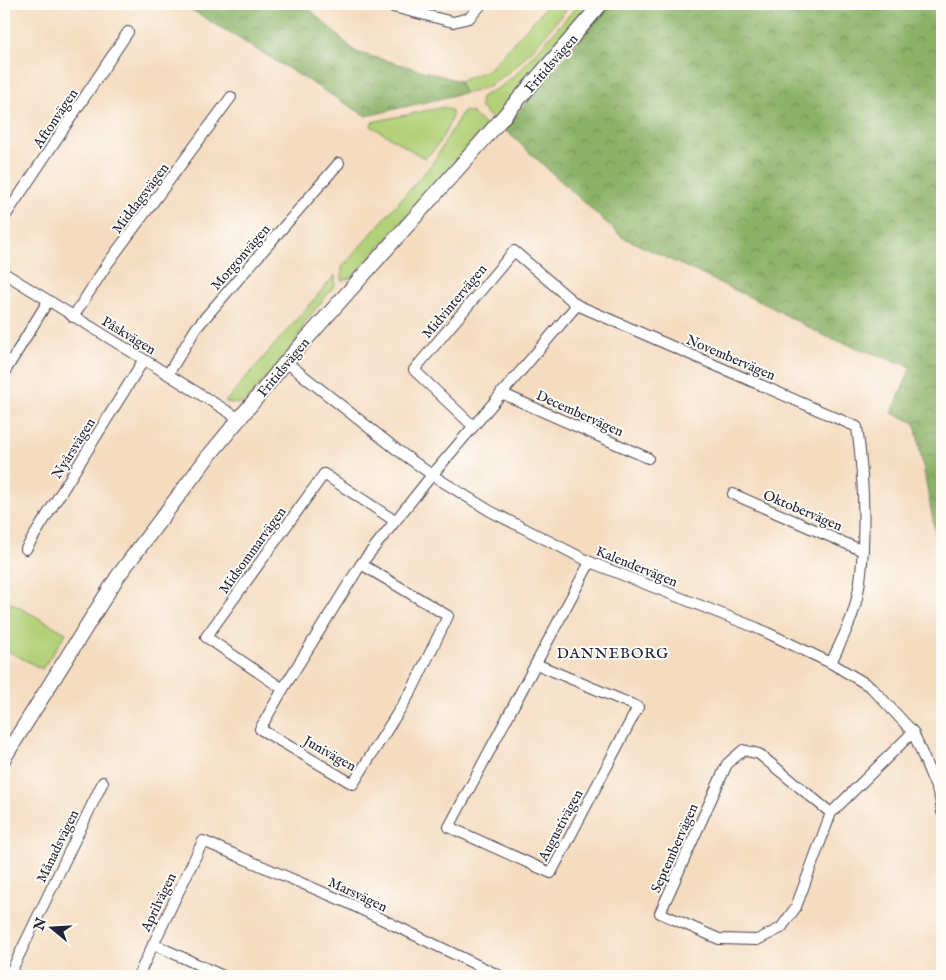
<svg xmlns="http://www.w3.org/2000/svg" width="946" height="980" font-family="'IM FELL English',serif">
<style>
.green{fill:#b1d077;stroke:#6a7959}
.forest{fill:url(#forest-crowns);stroke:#576a52}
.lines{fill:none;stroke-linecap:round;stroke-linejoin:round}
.minor-casing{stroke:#423e4f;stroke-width:12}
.tertiary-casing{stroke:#423e4f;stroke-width:16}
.minor{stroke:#fff;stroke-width:10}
.tertiary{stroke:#fff;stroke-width:14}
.labels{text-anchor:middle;stroke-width:4;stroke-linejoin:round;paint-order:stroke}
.street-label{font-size:14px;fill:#22223b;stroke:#fdfcf7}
.neighbourhood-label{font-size:15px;letter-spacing:1px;fill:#22223b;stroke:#fdfcf7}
</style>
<defs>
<pattern id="forest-crowns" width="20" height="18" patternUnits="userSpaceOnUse" patternTransform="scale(1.25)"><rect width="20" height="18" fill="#8cb268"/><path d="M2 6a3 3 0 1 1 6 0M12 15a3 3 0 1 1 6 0" fill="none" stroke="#729057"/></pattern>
</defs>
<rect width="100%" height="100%" fill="#fdfcf7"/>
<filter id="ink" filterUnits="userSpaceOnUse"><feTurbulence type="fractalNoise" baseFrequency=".02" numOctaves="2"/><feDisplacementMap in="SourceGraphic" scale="10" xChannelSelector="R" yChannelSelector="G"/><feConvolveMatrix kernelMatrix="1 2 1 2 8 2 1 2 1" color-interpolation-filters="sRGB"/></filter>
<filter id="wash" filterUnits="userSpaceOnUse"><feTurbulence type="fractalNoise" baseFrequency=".0096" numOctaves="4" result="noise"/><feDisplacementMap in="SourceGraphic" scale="20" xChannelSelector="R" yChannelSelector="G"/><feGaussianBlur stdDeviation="1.12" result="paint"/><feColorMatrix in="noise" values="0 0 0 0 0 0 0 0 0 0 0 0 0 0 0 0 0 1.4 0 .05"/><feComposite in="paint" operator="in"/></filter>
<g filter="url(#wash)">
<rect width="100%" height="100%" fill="#f5dcc0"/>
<g class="green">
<path d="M549,4H571C546,32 505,92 464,93L459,81L488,70Z"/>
<polygon points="579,4 593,4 493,120 480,107 481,97 503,85 518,72"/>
<path d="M444,107L452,111C454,121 434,155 424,158L371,126L372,122Z"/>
<polygon points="463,111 471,112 486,126 354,276 342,281 342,267 432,164"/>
<polygon points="335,275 335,285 305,322 296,342 246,401 237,404 225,402"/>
<polygon points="4,599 66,633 42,669 4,649"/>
</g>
<g class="forest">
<polygon points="182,4 304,4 356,52 459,81 464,93 366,116"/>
<polygon points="610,4 942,4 942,569 915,423 892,413 911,367 822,335 771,307 622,237 504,129"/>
</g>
</g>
<g filter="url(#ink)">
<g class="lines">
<defs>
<g id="minor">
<polyline points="381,4 453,22 469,18 482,4"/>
<polyline points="4,218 128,32"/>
<polyline points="4,273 240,419"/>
<polyline points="73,317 108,263 231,97"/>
<polyline points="286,362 396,449 432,475 490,511 590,562 757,628 831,663 871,687 913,732 940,797 942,812"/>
<polyline points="4,373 48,301"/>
<polyline points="168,374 197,327 339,163"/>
<polyline points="501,393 648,458"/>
<polyline points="473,426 414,370 514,251 577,305"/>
<polyline points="733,494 863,551"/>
<polyline points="26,549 143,361"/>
<path d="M361,564L448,616L412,690L353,784L260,729L283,689L361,564L432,475L577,305L857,427C864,476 868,558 855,606C850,626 839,645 831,663"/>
<polyline points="536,664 638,707 551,873 449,827 590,562"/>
<polyline points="283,689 206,637 324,474 395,521"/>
<polyline points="831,813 796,907 781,928 757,940 719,939 660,913 727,764 743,750 759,754 831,813 913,732"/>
<polyline points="153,944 223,976"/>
<polyline points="9,976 103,782"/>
<polyline points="138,976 203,841 348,903 500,976"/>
</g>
<polyline id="tertiary" points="4,758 118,576 207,458 286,362 479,145 601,4"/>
</defs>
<use href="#minor" class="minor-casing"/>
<use href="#tertiary" class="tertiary-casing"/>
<use href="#minor" class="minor"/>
<use href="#tertiary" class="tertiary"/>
</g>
</g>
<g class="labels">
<g class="street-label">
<text transform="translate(551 63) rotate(-49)" y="5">Fritidsvägen</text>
<text transform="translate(55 118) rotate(-56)" y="5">Aftonvägen</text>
<text transform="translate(140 198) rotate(-53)" y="5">Middagsvägen</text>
<text transform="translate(240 257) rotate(-49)" y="5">Morgonvägen</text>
<text transform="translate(454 301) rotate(-50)" y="5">Midvintervägen</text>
<text transform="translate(129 335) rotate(31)" y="5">Påskvägen</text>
<text transform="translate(731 357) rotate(23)" y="5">Novembervägen</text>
<text transform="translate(283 367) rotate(-50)" y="5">Fritidsvägen</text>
<text transform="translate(580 413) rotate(24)" y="5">Decembervägen</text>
<text transform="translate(73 448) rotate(-58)" y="5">Nyårsvägen</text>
<text transform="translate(803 510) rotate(23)" y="5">Oktobervägen</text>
<text transform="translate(252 550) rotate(-54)" y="5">Midsommarvägen</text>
<text transform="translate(637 566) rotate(22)" y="5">Kalendervägen</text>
<text transform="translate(330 753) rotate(29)" y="5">Junivägen</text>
<text transform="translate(560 825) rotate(-62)" y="5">Augustivägen</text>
<text transform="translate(57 846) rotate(-64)" y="5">Månadsvägen</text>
<text transform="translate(674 848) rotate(-66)" y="5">Septembervägen</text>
<text transform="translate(358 894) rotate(25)" y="5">Marsvägen</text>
<text transform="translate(158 902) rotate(-64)" y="5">Aprilvägen</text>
</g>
<g class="neighbourhood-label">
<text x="613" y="658">DANNEBORG</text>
</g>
</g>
<rect width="946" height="980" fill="none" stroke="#fdfcf7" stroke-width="20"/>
<g transform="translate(52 928) rotate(288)" stroke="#fdfcf7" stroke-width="4" paint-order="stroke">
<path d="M0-4L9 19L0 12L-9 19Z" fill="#22223b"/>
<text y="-8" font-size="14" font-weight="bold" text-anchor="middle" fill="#22223b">N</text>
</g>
</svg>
